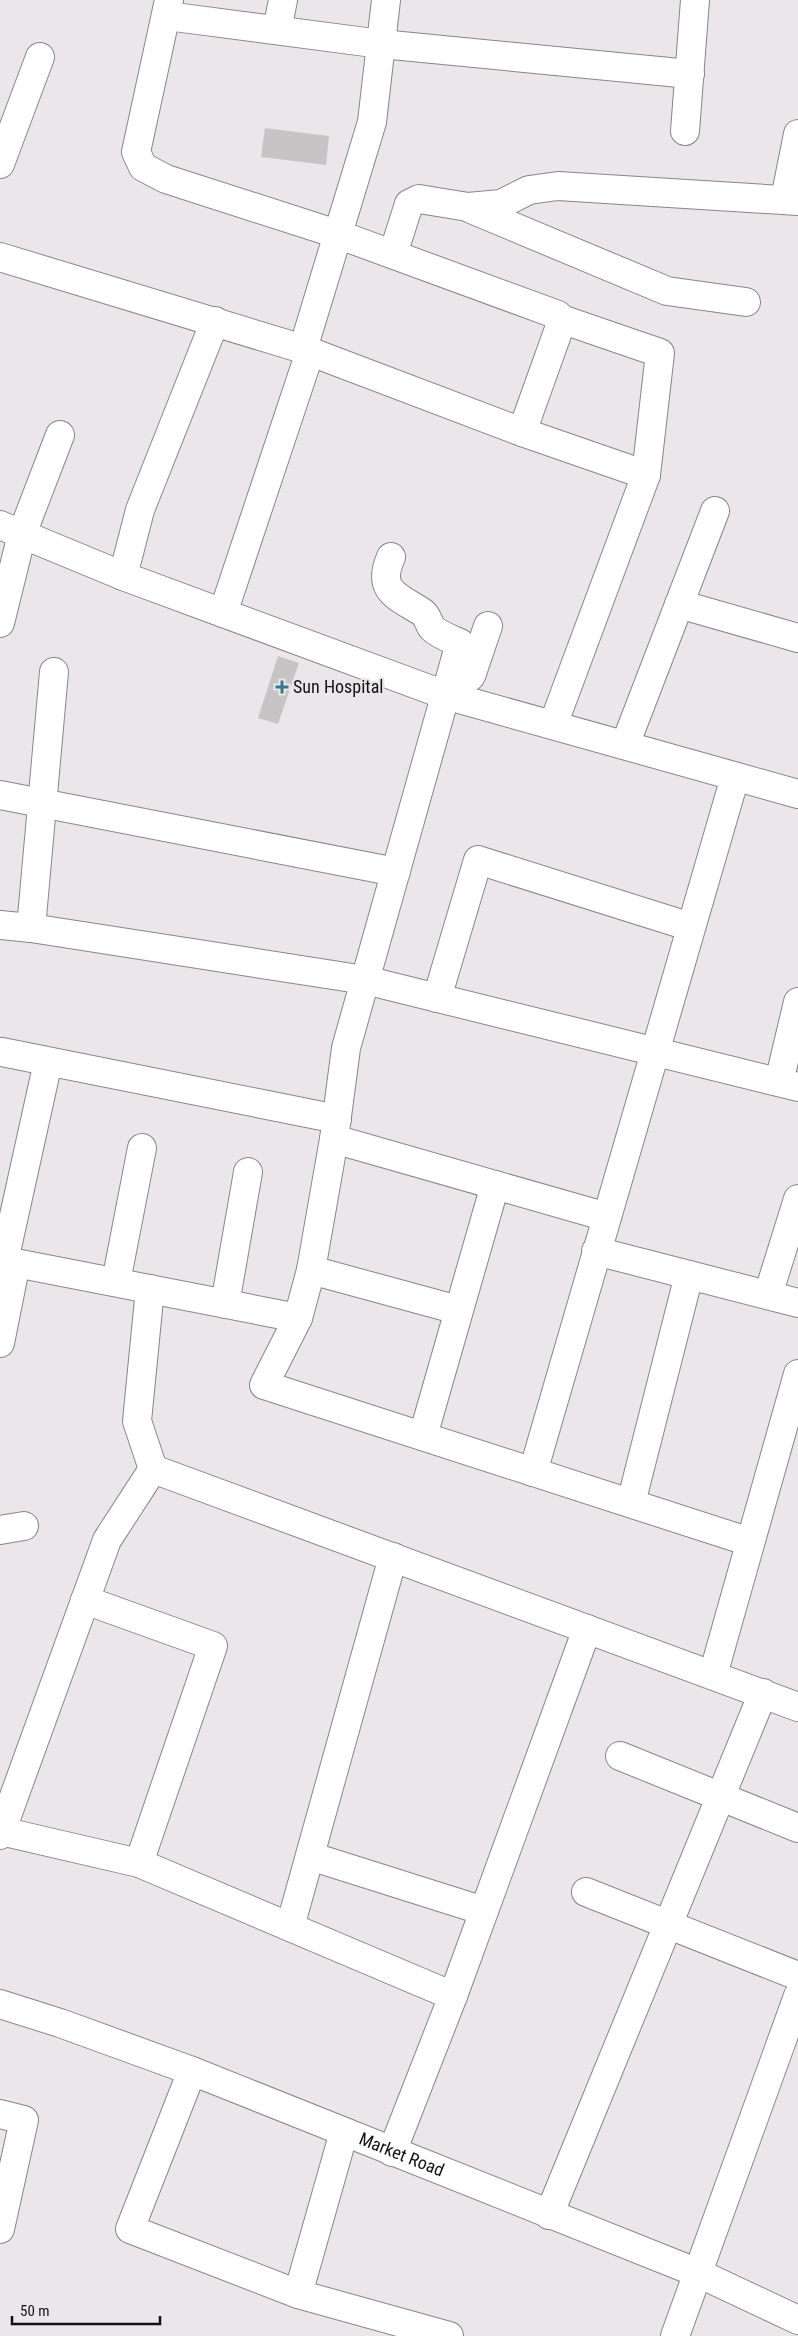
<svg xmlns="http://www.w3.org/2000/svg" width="798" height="2336" viewBox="0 0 798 2336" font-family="'Roboto Condensed',sans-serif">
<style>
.building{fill:#c8c4c6}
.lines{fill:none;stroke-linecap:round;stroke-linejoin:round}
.minor-casing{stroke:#898588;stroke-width:30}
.minor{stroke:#fff;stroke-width:28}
.poi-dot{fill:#357889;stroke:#ebe6e9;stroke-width:2}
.labels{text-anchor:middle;stroke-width:4.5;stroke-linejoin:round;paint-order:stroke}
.poi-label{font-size:18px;fill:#131213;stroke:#ebe6e9;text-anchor:start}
.street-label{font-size:18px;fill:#131213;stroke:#ebe6e9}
</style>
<rect width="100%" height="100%" fill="#ebe6e9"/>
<g class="building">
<polygon points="265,128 329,136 326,165 261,157"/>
<polygon points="278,656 299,663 278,724 258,718"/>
</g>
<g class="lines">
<defs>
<g id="minor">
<polyline points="169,0 136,152 143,167 166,179 337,234 558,315 561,319 560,326 522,432"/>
<polyline points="167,16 381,44 690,74"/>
<polyline points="277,30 283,0"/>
<polyline points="685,131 695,0"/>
<polyline points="0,164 40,57"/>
<polyline points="785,199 798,134"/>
<polyline points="471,209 667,291 746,302"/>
<polyline points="393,254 409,204 419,199 468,207 501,204 529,190 558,186 798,201"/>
<polyline points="0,257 303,349 522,432 646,475 553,725"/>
<polyline points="561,319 660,353 646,475"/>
<polyline points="303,349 372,122 386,0"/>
<polyline points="0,525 123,576 445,695 798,794"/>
<path d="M391 557C376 591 397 596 422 612 428 616 428 623 432 628 439 635 451 639 460 643L346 1048 334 1139 311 1270 298 1318 264 1385 750 1542"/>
<polyline points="123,576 140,510 215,321"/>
<polyline points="679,604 798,638"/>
<polyline points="223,613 310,352"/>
<polyline points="0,623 22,534 60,435"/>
<polyline points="449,683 463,682 471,676 488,626"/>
<polyline points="625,745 715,511"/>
<polyline points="0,795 396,872"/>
<polyline points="0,925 31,928 365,980 798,1087"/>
<polyline points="31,928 54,672"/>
<polyline points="437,998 478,860 691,927"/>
<polyline points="2,1052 337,1119"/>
<polyline points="779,1082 798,1002"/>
<polyline points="334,1139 607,1217"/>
<polyline points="596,1251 798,1303"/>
<polyline points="0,1260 298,1318"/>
<polyline points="4,1261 48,1062"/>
<polyline points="311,1270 458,1310"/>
<polyline points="116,1282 142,1148"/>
<polyline points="150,1289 137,1421 153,1469"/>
<polyline points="768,1295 798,1199"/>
<polyline points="225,1304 248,1172"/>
<polyline points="0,1343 16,1263"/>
<polyline points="423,1436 495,1185"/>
<polyline points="153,1469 798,1707"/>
<polyline points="533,1472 735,777"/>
<polyline points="631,1503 689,1275"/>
<polyline points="0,1530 24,1526"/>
<polyline points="85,1600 213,1646 139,1863"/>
<polyline points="713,1675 798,1374"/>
<polyline points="620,1756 798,1828"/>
<polyline points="1,1831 139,1863 453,1996"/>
<polyline points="0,1835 107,1540 153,1469"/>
<polyline points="310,1856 484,1911"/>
<polyline points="586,1892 798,1976"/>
<polyline points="290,1927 393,1557"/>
<path id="s1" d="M0 2004 60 2023 192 2071 698 2273 798 2320"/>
<polyline points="192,2071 130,2229 298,2294 449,2336"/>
<polyline points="0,2114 24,2120 0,2229"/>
<polyline points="392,2152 453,1996 587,1629"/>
<polyline points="549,2215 763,1693"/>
<polyline points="298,2294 344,2132"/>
<polyline points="675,2336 798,1996"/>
</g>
</defs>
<use href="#minor" class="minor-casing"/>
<use href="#minor" class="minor"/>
</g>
<path class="poi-dot" d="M279.5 679.5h5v5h5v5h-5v5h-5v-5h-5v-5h5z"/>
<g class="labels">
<g class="poi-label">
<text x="293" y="693">Sun Hospital</text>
</g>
<g class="street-label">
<text dy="6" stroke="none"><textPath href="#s1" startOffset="429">Market Road</textPath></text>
</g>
</g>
<path d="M12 2316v8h148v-8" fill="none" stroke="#131213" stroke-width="2.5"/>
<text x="20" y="2316" font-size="15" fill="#131213" stroke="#ebe6e9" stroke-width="4" paint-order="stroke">50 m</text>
</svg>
